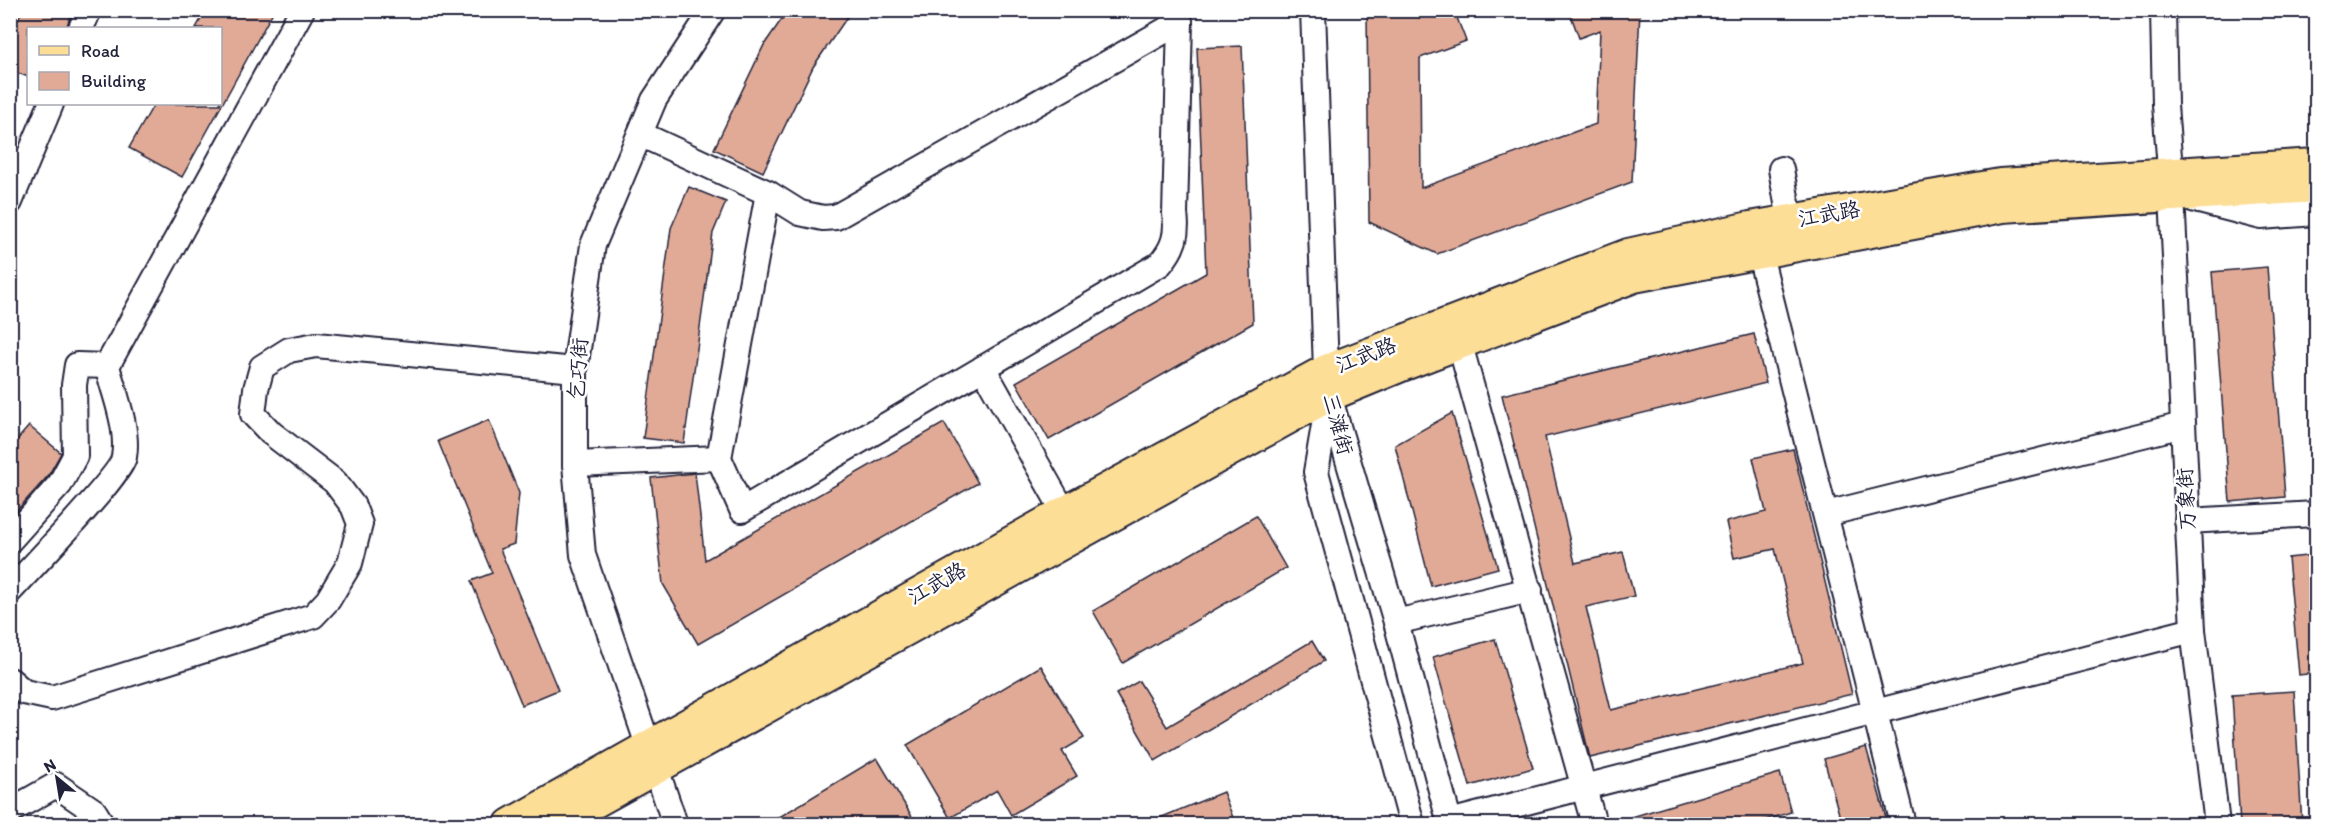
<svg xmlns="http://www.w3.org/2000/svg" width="2327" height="835" viewBox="0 0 2327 835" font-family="Itim,'LXGW WenKai TC',sans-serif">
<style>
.building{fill:#e0aa96;stroke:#22223b;stroke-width:1.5}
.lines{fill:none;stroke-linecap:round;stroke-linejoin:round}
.minor-casing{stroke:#22223b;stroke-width:28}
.major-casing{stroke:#22223b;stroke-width:34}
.minor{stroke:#fff;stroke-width:24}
.major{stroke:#fdde96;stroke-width:30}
.labels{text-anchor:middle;stroke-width:5;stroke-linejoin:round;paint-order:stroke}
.street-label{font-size:21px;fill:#22223b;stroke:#fff}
</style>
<rect width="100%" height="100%" fill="#fff"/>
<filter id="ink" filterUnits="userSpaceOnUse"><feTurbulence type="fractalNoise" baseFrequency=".0167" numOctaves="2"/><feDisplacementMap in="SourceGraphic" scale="12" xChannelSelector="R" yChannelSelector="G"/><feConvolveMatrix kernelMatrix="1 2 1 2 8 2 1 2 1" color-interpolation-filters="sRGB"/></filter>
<g filter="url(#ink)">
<g class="building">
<polygon points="22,10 73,10 66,28 28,28 28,77 10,70 10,39"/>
<polygon points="206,10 274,10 182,177 129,148 154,104 220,104 220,28 196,28"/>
<polygon points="788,10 852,10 813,67 763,172 714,149 764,45"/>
<polygon points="1367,10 1420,10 1420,18 1440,10 1454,10 1466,41 1420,58 1421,188 1596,124 1600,30 1579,38 1569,10 1640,10 1632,182 1437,254 1369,222"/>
<polygon points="1242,46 1253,323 1049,440 1016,382 1206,273 1197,48"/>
<polygon points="689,187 726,202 713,233 684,443 643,438 671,228"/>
<polygon points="2267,267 2285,497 2230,502 2212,272"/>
<polygon points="1754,334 1766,383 1545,437 1575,563 1623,552 1634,596 1586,607 1611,710 1803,663 1775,549 1734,558 1726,522 1766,512 1753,458 1793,449 1852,694 1590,758 1502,395"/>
<polygon points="1452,413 1498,568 1431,586 1395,445"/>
<polygon points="489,420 519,493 514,544 500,549 558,690 522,705 471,581 492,573 438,441"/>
<polygon points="944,423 978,483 698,644 663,584 651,478 695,473 705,560"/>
<polygon points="29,426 61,453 48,476 10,518 10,448"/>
<polygon points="1256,516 1286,568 1123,663 1093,611"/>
<polygon points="2316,555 2316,673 2299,675 2288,558"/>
<polygon points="1495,639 1533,768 1470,786 1433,657"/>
<polygon points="1312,641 1324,661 1155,761 1116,694 1139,681 1167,727"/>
<polygon points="1041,666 1084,738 1062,751 1077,776 1011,815 997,790 950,818 907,745"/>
<polygon points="2294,691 2302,825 2240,825 2232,695"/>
<polygon points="1866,747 1888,825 1842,825 1824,759"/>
<polygon points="877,758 917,825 766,825"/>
<polygon points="1780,773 1791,812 1749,825 1619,825 1618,821"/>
<polygon points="1223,792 1236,825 1145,825 1145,824"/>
</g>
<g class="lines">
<defs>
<g id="minor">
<polyline points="1313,10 1326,370 1329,396 1396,622 1450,824"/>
<polyline points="2163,10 2165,105 2172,195 2193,630 2217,824"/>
<polyline points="81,28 89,10"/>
<polyline points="640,134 768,193 800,213 823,218 836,217 1180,22"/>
<polyline points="1781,169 1790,220"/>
<path d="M768 193 719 458 742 510 1160 264C1174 248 1178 234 1175 214L1180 22"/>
<polyline points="2195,200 2261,217 2316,213"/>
<polyline points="10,202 51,104"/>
<polyline points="1759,251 1903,824"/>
<polyline points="1460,345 1594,824"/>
<polyline points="983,368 1064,512"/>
<polyline points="1328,402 1316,472 1412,824"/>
<polyline points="575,464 719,458"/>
<polyline points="1826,514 2183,425"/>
<polyline points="2187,521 2316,514"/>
<polyline points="10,540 60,484 75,456 74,385 77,365 107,366"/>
<path d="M10 591C28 571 122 474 124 457 129 429 114 392 107 366L302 10"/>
<polyline points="1396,622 1530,590"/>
<polyline points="10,680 24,692 52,698 313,616 328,600 350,563 360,524 353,506 335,482 271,433 253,414 256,389 262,367 289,350 316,345 575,370"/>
<polyline points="10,811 56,785 94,811 102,824"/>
<polyline points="1449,822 2193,630"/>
<polyline points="675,824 583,555 575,464 575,370 593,245 654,100 713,10"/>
</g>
<g id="major">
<polyline points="510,824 1064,512 1326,370 1628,254 1750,227 2000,184 2316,164"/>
<polyline points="556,824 1329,396 1404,365 1634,277 2003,207 2316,187"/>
</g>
</defs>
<use href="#minor" class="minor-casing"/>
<use href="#major" class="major-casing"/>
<use href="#minor" class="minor"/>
<use href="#major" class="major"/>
</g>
</g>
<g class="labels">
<g class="street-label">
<text transform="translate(1829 214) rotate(-10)" y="7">江武路</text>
<text transform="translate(1366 355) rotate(-21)" y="7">江武路</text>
<text transform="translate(578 369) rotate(-86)" y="7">乞巧街</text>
<text transform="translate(1338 424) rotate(75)" y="7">三滩街</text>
<text transform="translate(2186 499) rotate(-93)" y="7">万象街</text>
<text transform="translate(937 583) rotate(-29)" y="7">江武路</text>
</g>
</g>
<rect width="2327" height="835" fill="none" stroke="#fff" stroke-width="36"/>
<rect x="18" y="18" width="2291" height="799" fill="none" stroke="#22223b" stroke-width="2" filter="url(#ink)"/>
<rect x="27" y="27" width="195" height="78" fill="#ffffff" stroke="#a7a7b1" stroke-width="1.5"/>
<rect x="39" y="46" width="30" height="9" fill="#fdde96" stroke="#a7a7b1" stroke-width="1.5"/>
<text x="81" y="57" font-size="18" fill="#22223b">Road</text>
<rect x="39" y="72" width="30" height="18" fill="#e0aa96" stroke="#a7a7b1" stroke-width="1.5"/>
<text x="81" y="87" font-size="18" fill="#22223b">Building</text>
<g transform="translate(57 778) rotate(330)" stroke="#ffffff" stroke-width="4.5" paint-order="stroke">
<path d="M0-4.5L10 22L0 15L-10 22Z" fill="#22223b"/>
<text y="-9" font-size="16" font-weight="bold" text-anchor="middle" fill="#22223b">N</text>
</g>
</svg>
